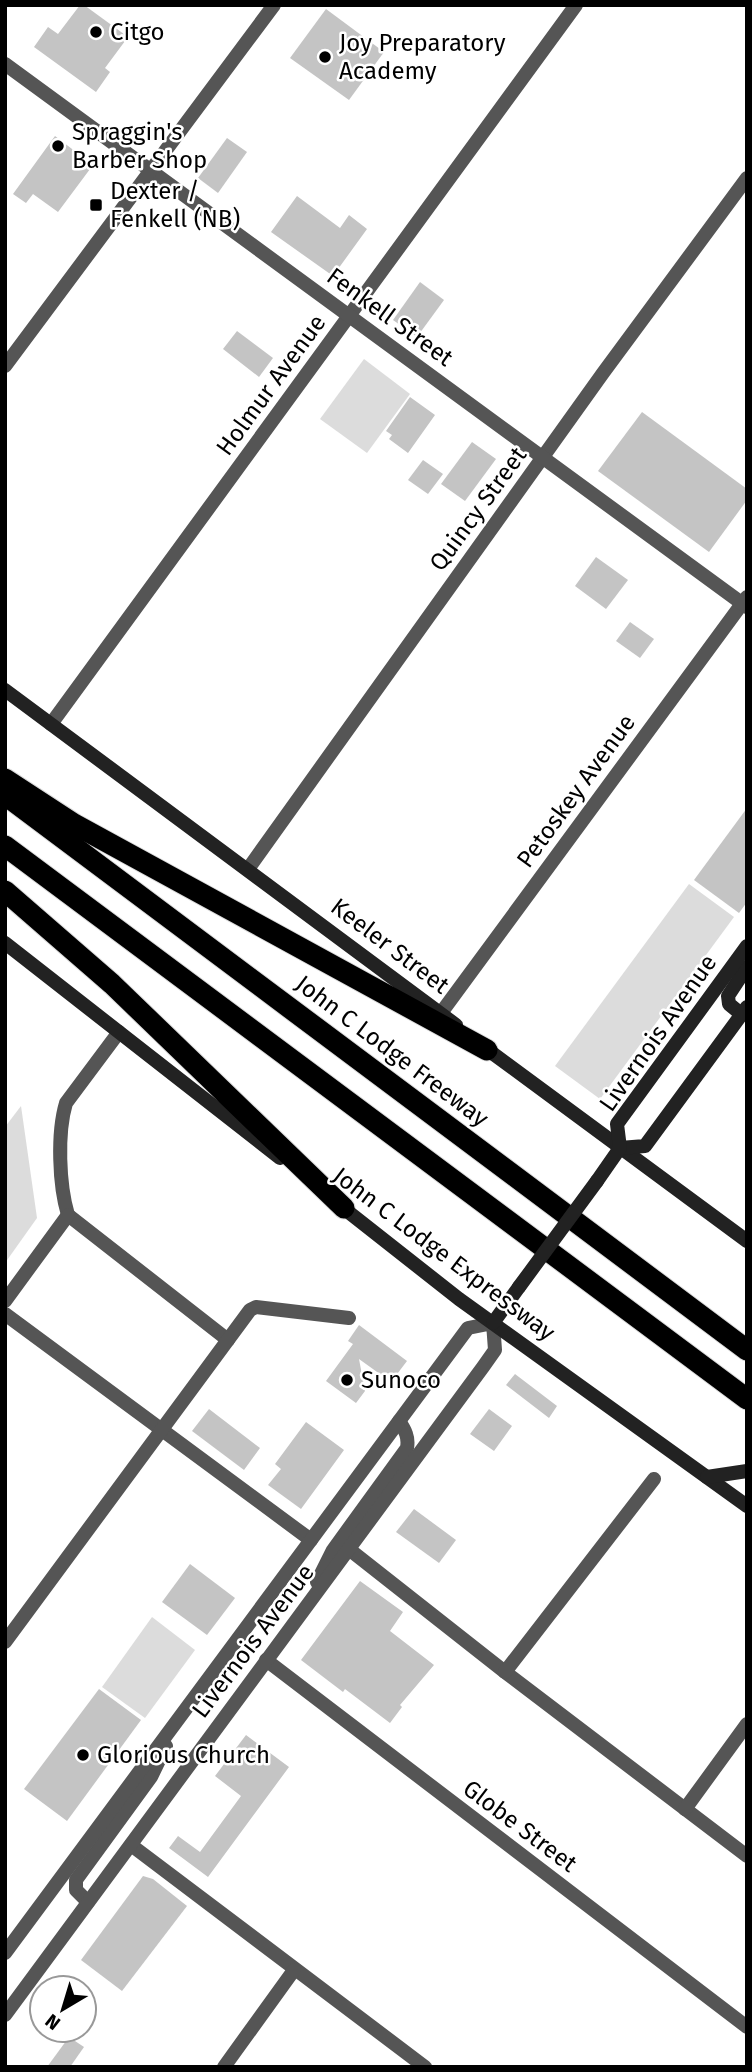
<svg xmlns="http://www.w3.org/2000/svg" width="752" height="2072" viewBox="0 0 752 2072" font-family="'Fira Sans',sans-serif">
<style>
.green{fill:#dcdcdc}
.building{fill:#c4c4c4}
.lines{fill:none;stroke-linecap:round;stroke-linejoin:round}
.motorway-casing{stroke:#dbdbdb;stroke-width:23}
.minor{stroke:#555;stroke-width:14}
.tertiary{stroke:#555;stroke-width:14}
.secondary{stroke:#222;stroke-width:14}
.motorway{stroke:#000;stroke-width:21}
.secondary-bridge{stroke:#222;stroke-width:14}
.poi-dot{fill:#000;stroke:#fff;stroke-width:2.5}
.labels{text-anchor:middle;stroke-width:5;stroke-linejoin:round;paint-order:stroke}
.poi-label{font-size:24px;fill:#000;stroke:#fff;text-anchor:start}
.street-label{font-size:24px;fill:#000;stroke:#fff}
</style>
<rect width="100%" height="100%" fill="#fff"/>
<g class="green">
<polygon points="364,359 410,394 367,453 320,419"/>
<polygon points="689,884 734,917 600,1099 555,1066"/>
<polygon points="21,1106 37,1218 5,1263 5,1127"/>
<polygon points="152,1617 195,1650 145,1718 102,1687"/>
</g>
<g class="building">
<polygon points="80,5 84,5 128,37 105,68 110,72 96,92 34,47 48,27 58,34"/>
<polygon points="326,9 384,52 349,100 290,58"/>
<polygon points="55,136 93,165 58,212 33,194 26,203 13,194"/>
<polygon points="227,138 247,152 218,193 198,178"/>
<polygon points="297,196 340,228 349,215 367,229 333,276 271,232"/>
<polygon points="420,282 444,300 417,337 393,320"/>
<polygon points="237,331 273,358 259,377 223,349"/>
<polygon points="410,397 435,415 408,453 389,439 392,435 386,431"/>
<polygon points="642,412 747,489 747,500 709,552 598,471"/>
<polygon points="472,442 496,459 465,501 441,484"/>
<polygon points="423,460 443,474 428,494 408,480"/>
<polygon points="596,557 628,580 606,609 575,586"/>
<polygon points="630,622 654,639 640,658 616,641"/>
<polygon points="747,808 747,902 739,913 694,880"/>
<polygon points="359,1325 407,1361 391,1382 359,1359 365,1391 356,1403 326,1381 353,1344 348,1341"/>
<polygon points="515,1374 557,1406 549,1418 506,1385"/>
<polygon points="209,1409 260,1448 244,1470 192,1431"/>
<polygon points="489,1409 512,1426 494,1451 470,1434"/>
<polygon points="306,1422 344,1450 301,1509 268,1485 281,1469 275,1464"/>
<polygon points="414,1509 456,1540 439,1563 396,1532"/>
<polygon points="190,1564 235,1598 207,1635 162,1602"/>
<polygon points="360,1581 403,1612 390,1631 434,1665 400,1705 402,1707 390,1723 345,1689 343,1692 301,1660"/>
<polygon points="99,1689 141,1720 67,1821 24,1789"/>
<polygon points="246,1735 289,1767 208,1877 169,1848 178,1836 200,1852 241,1796 215,1776"/>
<polygon points="143,1876 153,1879 187,1906 122,1991 81,1960"/>
<polygon points="69,2037 84,2047 70,2067 47,2067"/>
</g>
<g class="lines">
<defs>
<g id="motorway">
<polyline points="5,779 74,824 487,1050"/>
<polyline points="5,795 747,1350"/>
<polyline points="5,846 747,1399"/>
<polyline points="5,891 112,984 344,1208"/>
</g>
</defs>
<use href="#motorway" class="motorway-casing"/>
<g class="minor">
<polyline points="51,724 576,5"/>
<polyline points="248,869 603,373 747,178"/>
<polyline points="441,1013 747,597"/>
<polyline points="68,1215 228,1340"/>
<path d="M68 1215C59 1185 57 1133 66 1103L119 1032"/>
<polyline points="5,1301 68,1215"/>
<polyline points="5,1314 311,1540"/>
<polyline points="350,1550 505,1672 747,1856"/>
<polyline points="5,1642 250,1310 256,1307 349,1318"/>
<polyline points="266,1660 747,2027"/>
<polyline points="505,1672 654,1479"/>
<polyline points="685,1809 747,1724"/>
<polyline points="131,1845 425,2067"/>
<polyline points="224,2067 294,1970"/>
</g>
<g class="tertiary">
<polyline points="5,64 747,607"/>
<polyline points="5,366 274,5"/>
<path d="M317 1582 333 1550 407 1448C409 1437 405 1430 399 1421"/>
<polyline points="88,1902 76,1890 76,1880 151,1777 166,1746"/>
<polyline points="5,1953 468,1328 493,1323 495,1350 483,1367 5,2015"/>
</g>
<g class="secondary">
<polyline points="5,690 456,1025"/>
<polyline points="5,943 280,1158"/>
<polyline points="741,1014 729,1004 728,996 747,967"/>
<polyline points="480,1044 747,1241"/>
<polyline points="620,1148 645,1146 747,1007"/>
<polyline points="597,1181 620,1148 617,1124 747,946"/>
<polyline points="337,1203 459,1299 747,1506"/>
<polyline points="493,1323 519,1287"/>
<polyline points="707,1477 747,1471"/>
</g>
<use href="#motorway" class="motorway"/>
<polyline class="secondary-bridge" points="519,1287 597,1181"/>
</g>
<g class="poi-dot">
<circle cx="96" cy="32" r="7"/>
<circle cx="325" cy="57" r="7"/>
<circle cx="58" cy="146" r="7"/>
<rect x="89" y="198" width="14" height="14" rx="3.5"/>
<circle cx="347" cy="1380" r="7"/>
<circle cx="83" cy="1755" r="7"/>
</g>
<g class="labels">
<g class="poi-label">
<text x="110" y="40">Citgo</text>
<text x="339" y="51">Joy Preparatory<tspan x="339" dy="28">Academy</tspan></text>
<text x="72" y="140">Spraggin's<tspan x="72" dy="28">Barber Shop</tspan></text>
<text x="110" y="199">Dexter /<tspan x="110" dy="28">Fenkell (NB)</tspan></text>
<text x="361" y="1388">Sunoco</text>
<text x="97" y="1763">Glorious Church</text>
</g>
<g class="street-label">
<text transform="translate(390 317) rotate(36)" y="8">Fenkell Street</text>
<text transform="translate(271 385) rotate(-54)" y="8">Holmur Avenue</text>
<text transform="translate(478 509) rotate(-54)" y="8">Quincy Street</text>
<text transform="translate(576 791) rotate(-54)" y="8">Petoskey Avenue</text>
<text transform="translate(390 946) rotate(37)" y="8">Keeler Street</text>
<text transform="translate(658 1033) rotate(-55)" y="8">Livernois Avenue</text>
<text transform="translate(392 1051) rotate(37)" y="8">John C Lodge Freeway</text>
<text transform="translate(444 1254) rotate(37)" y="8">John C Lodge Expressway</text>
<text transform="translate(253 1641) rotate(-53)" y="8">Livernois Avenue</text>
<text transform="translate(520 1826) rotate(37)" y="8">Globe Street</text>
</g>
</g>
<rect width="752" height="2072" fill="none" stroke="#000000" stroke-width="14"/>
<g transform="translate(63 2009) rotate(218)"><circle r="33" fill="#ffffff" stroke="#999999" stroke-width="2"/>
<path d="M0-5L12 26L0 18L-12 26Z" fill="#000000"/>
<text y="-10" font-size="19" font-weight="bold" text-anchor="middle" fill="#000000">N</text>
</g>
</svg>
